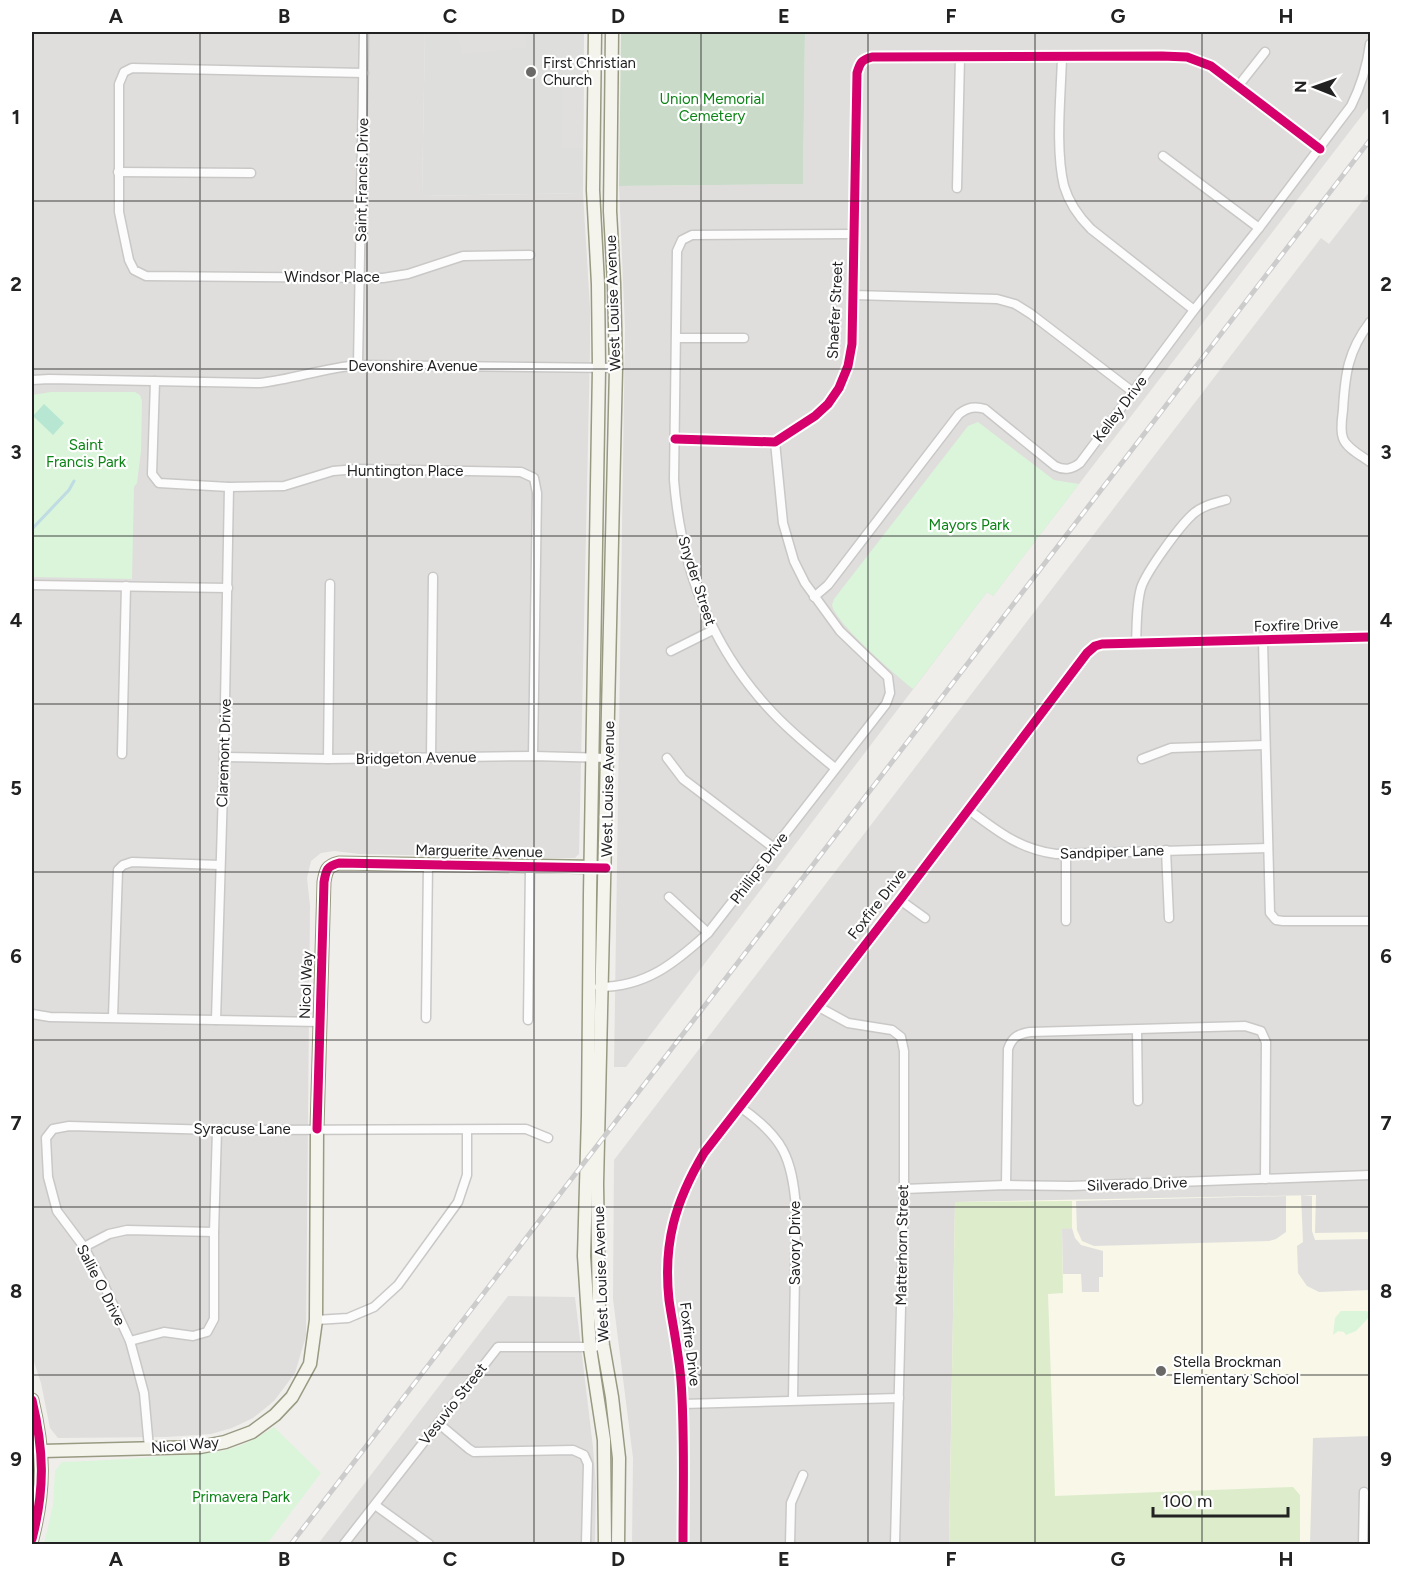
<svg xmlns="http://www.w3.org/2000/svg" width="1402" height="1576" viewBox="0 0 1402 1576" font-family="Figtree,sans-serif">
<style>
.residential{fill:#dfdedc}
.education{fill:#f8f7e8}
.religious{fill:#dededc}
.grass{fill:#ddeccb}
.cemetery{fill:#cadbca}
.park{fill:#daf5da}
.pitch{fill:#b7e6d2}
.parking{fill:#e0dfde}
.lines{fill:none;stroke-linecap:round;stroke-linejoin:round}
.stream{stroke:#bfdbe3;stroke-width:3}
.street-casing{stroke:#c9c8c7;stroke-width:11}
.secondary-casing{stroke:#999a82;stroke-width:15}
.street{stroke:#fdfcfc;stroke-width:8}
.secondary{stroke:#f4f4ed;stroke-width:12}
.rail-casing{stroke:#ccc;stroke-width:5}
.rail{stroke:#fff;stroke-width:3;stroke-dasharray:9;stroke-linecap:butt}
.cycleway-casing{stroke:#fff;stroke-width:13}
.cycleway{stroke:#d6006c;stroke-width:9}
.grid{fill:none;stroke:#222;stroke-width:1.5;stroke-opacity:0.55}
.poi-dot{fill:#6a6968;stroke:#fff;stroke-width:2}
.labels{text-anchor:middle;stroke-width:4.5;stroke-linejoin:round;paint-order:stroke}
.poi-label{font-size:15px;fill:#222;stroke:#fff;text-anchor:start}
.park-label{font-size:15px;fill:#0c8416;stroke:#fff}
.street-label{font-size:15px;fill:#222;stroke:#fff}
.neatline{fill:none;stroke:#222;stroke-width:2}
.grid-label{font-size:20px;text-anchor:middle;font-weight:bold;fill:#222}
</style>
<rect width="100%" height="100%" fill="#f0eeeb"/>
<g class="residential">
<polygon points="32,32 425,32 422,196 583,193 590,308 590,351 579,854 575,858 539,858 360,854 334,851 321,853 311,861 307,878 310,906 306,1336 295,1373 274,1401 253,1418 232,1428 211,1434 167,1437 58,1438 50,1428 41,1383 32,1356"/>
<polygon points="805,32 1370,32 1370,105 993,596 987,592 626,1067 614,1067 625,328 619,186 803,184"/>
<polygon points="1370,191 1370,1544 632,1544 633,1458 613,1299 614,1160 1321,238 1329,244"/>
<polygon points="508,1296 575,1297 593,1447 596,1486 595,1544 318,1544"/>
</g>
<polygon class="education" points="1316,1195 1315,1233 1370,1232 1370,1436 1313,1438 1310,1544 949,1544 955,1202"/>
<polygon class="religious" points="425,32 584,32 583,193 422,196"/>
<polygon class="grass" points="1072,1201 1072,1228 1062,1230 1063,1293 1048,1294 1055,1496 1293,1487 1300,1495 1300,1544 949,1544 955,1202"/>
<polygon class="cemetery" points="621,32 805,32 803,184 619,186"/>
<g class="park">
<polygon points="51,392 135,392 140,395 142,401 141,451 137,483 134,487 132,579 32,577 32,395"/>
<path d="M978 422 1054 480 1079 484 993 596 987 592 913 689C896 675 836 624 832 605L834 599 968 426Z"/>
<polygon points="1341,1311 1367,1311 1370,1316 1356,1331 1346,1335 1344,1332 1338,1331 1333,1335 1335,1318"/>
<path d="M274 1427 321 1473 267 1544H44L53 1505 55 1471 62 1462C96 1461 130 1459 164 1456 211 1453 234 1455 274 1427Z"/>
</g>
<polygon class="pitch" points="44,404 64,423 53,435 33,416"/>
<g class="parking">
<polygon points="458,32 525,32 526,48 461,54"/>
<polygon points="584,73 583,148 561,148 563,101 561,76"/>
<polygon points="1301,1195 1312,1196 1312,1231 1315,1240 1370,1239 1370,1290 1319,1292 1307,1286 1298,1273 1297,1246 1303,1242"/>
<polygon points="1286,1196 1286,1232 1276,1239 1269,1241 1094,1246 1082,1241 1077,1230 1076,1201"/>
<polygon points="1072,1228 1075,1238 1081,1245 1103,1251 1103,1277 1099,1277 1099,1292 1082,1292 1081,1274 1063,1274 1062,1229"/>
</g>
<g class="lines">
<polyline class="stream" points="32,529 69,490 74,481"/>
<defs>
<g id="street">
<path d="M1062 57C1061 95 1055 149 1064 186 1069 203 1079 217 1091 229L1194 310"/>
<polyline points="364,73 132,68 124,72 119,84 119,212 129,260 134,270 146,276 383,278 408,274 463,256 530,255"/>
<polyline points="1239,85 1265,52"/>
<polyline points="1163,156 1259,228"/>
<polyline points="118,172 251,173"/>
<polyline points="957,188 960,57"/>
<polyline points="853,295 997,299 1015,304 1031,314 1133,392"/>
<path d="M1370 322C1348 351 1345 374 1343 410 1342 418 1340 430 1343 438 1346 448 1362 456 1370 462"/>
<polyline points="677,338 744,338"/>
<polyline points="358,365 364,32"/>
<path d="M32 380 49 379 260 383C293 379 325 368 358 365L616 368"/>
<polyline points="155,381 152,474 159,483 229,487 284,486 333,471 357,469 521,472 534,478 537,493 533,756"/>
<path d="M675 439 775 442 815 416 828 404 839 388 848 366 852 344 857 73C860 63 861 60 872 57L1162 56 1187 57 1211 66 1320 149"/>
<polyline points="32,585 228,588"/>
<path d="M814 597 828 585 959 414C968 407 975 406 985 409L1055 466C1065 471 1072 469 1080 463L1194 310 1259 228 1351 106C1361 86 1367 67 1370 44"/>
<polyline points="1263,641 1270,913 1276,920 1283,921 1370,921"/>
<path d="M1136 644C1137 625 1136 606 1141 588 1146 572 1179 527 1192 515 1201 506 1215 503 1226 500"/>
<polyline points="671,651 713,630"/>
<polyline points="122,754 126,586"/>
<polyline points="224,757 328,759 533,756 608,758"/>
<polyline points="431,758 433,577"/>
<polyline points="667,758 683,779 774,848"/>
<polyline points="328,759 330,584"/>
<polyline points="1142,759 1171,748 1265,745"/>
<path d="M835 768C814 751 792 733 773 713 712 649 681 568 674 480L677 251 682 240 692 235 853 234"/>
<path d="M969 810C997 831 1019 849 1056 854L1268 848"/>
<polyline points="1166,850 1169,918"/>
<polyline points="1066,854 1066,921"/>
<polyline points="669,897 708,933"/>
<polyline points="900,900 925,918"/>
<path d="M599 987C646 987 675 963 708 933L886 704 890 693 888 677 840 631 805 583 794 561 783 523 775 442"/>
<polyline points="817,1006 848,1023 892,1030 901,1037 904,1051 904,1189 895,1544"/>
<polyline points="32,1014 50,1017 320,1022"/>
<polyline points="113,1017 118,870 123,865 132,862 220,865"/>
<polyline points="426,1018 428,865"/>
<polyline points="216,1020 224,757 229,487"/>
<polyline points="528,1020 530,867"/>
<polyline points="1137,1030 1138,1101"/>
<path d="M740 1107C783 1137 792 1157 796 1208L793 1400"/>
<path d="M1006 1185 1008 1049C1012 1037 1018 1034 1030 1032L1245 1026 1261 1031 1266 1042 1265 1179"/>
<polyline points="904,1189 1006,1185 1071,1186 1370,1175"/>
<polyline points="84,1247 109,1234 127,1230 214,1232"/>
<polyline points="316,1320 348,1318 374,1307 398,1285 458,1202 467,1175 467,1130"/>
<polyline points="130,1341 164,1332 193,1336 207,1332 214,1319 214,1232 217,1130"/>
<polyline points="683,1404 899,1398"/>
<polyline points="438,1423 469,1449 474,1452 573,1450 584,1455 588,1464 586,1544"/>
<polyline points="149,1448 144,1393 130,1341 104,1285 84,1247 57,1211 48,1177 46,1138 53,1129 69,1126 217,1130 526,1129 548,1138"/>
<polyline points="375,1505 429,1544"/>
<polyline points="344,1544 498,1347 595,1347"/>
<path d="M683 1544C683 1490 685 1435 681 1381 679 1354 673 1327 669 1300 663 1243 675 1202 704 1153L900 900 1087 653 1095 646 1102 644 1370 637"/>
<polyline points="790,1544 791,1503 803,1475"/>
<polyline points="1363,1544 1364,1492"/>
</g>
<g id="secondary">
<polyline points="595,32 593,190 598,284 599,368 590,895 588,1115 584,1256 590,1348 604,1440 605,1544"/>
<polyline points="612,32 610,211 614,283 616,368 597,1184 599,1309 603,1345 612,1397 619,1458 618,1544"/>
<path d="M32 1400C44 1450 45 1489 32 1539"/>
<path d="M42 1451 200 1447 225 1442 252 1432 275 1415 292 1397 310 1364 316 1320 317 1129 324 882C326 870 327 866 339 863L598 867"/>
</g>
</defs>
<use href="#street" class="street-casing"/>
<use href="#secondary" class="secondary-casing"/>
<use href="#street" class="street"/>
<use href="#secondary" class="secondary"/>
<defs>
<polyline id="rail" points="291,1544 1370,140"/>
</defs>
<use href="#rail" class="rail-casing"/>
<use href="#rail" class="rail"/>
<defs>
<g id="cycleway">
<path d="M675 439 775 442 815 416 828 404 839 388 848 366 852 344 857 73C860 63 861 60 872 57L1162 56 1187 57 1211 66 1320 149"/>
<path d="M317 1129 324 882C326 870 327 866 339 863L606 868"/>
<path d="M32 1400C44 1450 45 1489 32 1539"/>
<path d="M683 1544C683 1490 685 1435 681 1381 679 1354 673 1327 669 1300 663 1243 675 1202 704 1153L900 900 1087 653 1095 646 1102 644 1370 637"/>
</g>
</defs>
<use href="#cycleway" class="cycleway-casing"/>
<use href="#cycleway" class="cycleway"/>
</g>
<path class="grid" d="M200 32V1544M367 32V1544M534 32V1544M701 32V1544M868 32V1544M1035 32V1544M1202 32V1544M32 201H1370M32 369H1370M32 536H1370M32 704H1370M32 872H1370M32 1040H1370M32 1207H1370M32 1375H1370"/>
<g class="poi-dot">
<circle cx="531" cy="72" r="6"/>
<circle cx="1161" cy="1371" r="6"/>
</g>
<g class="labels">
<g class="poi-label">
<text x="543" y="68">First Christian<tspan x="543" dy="17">Church</tspan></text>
<text x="1173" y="1367">Stella Brockman<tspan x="1173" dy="17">Elementary School</tspan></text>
</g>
<g class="park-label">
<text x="712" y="104">Union Memorial<tspan x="712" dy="17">Cemetery</tspan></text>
<text x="86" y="450">Saint<tspan x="86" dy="17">Francis Park</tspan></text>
<text x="969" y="530">Mayors Park</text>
<text x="241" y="1502">Primavera Park</text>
</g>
<g class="street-label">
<text transform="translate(362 180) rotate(-89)" y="5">Saint Francis Drive</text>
<text x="332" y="282">Windsor Place</text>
<text transform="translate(613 303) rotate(-92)" y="5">West Louise Avenue</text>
<text transform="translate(835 310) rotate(-87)" y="5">Shaefer Street</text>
<text x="413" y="371">Devonshire Avenue</text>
<text transform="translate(1120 409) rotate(-53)" y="5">Kelley Drive</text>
<text x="405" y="476">Huntington Place</text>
<text transform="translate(697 581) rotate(72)" y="5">Snyder Street</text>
<text transform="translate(1296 625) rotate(-2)" y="5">Foxfire Drive</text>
<text transform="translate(224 753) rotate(-88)" y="5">Claremont Drive</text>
<text transform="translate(416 758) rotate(-1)" y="5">Bridgeton Avenue</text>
<text transform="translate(608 789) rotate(-89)" y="5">West Louise Avenue</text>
<text transform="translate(479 851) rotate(1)" y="5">Marguerite Avenue</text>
<text transform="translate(1112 852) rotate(-2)" y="5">Sandpiper Lane</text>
<text transform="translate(759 868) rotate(-53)" y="5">Phillips Drive</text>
<text transform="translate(877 904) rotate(-52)" y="5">Foxfire Drive</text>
<text transform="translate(306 985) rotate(-88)" y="5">Nicol Way</text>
<text x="242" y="1134">Syracuse Lane</text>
<text transform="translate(1137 1184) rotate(-2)" y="5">Silverado Drive</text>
<text transform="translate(795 1243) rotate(-90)" y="5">Savory Drive</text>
<text transform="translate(902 1245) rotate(-89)" y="5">Matterhorn Street</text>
<text transform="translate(601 1274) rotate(-92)" y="5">West Louise Avenue</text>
<text transform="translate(101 1285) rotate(63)" y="5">Sallie O Drive</text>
<text transform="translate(690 1344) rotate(83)" y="5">Foxfire Drive</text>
<text transform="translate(453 1404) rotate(-52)" y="5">Vesuvio Street</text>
<text transform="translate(185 1445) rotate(-5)" y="5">Nicol Way</text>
</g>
</g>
<rect width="1402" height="1576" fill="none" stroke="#ffffff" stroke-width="66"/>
<g transform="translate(1315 87) rotate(271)" stroke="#ffffff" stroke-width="4.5" paint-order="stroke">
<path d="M0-4.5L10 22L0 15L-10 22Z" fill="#222222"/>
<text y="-9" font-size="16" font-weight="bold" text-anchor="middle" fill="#222222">N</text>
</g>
<path d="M1153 1507v9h135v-9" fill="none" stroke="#222222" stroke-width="3"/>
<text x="1162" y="1507" font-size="18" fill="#222222" stroke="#ffffff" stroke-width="4.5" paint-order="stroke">100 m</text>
<rect x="33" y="33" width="1336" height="1510" class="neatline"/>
<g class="grid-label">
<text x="116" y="23">A</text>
<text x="284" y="23">B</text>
<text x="450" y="23">C</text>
<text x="618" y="23">D</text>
<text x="784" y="23">E</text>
<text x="951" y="23">F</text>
<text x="1118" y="23">G</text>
<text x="1286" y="23">H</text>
<text x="16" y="124">1</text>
<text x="1386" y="124">1</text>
<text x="16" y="291">2</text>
<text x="1386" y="291">2</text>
<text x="16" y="459">3</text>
<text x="1386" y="459">3</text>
<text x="16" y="627">4</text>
<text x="1386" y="627">4</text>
<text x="16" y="795">5</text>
<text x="1386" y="795">5</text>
<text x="16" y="963">6</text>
<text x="1386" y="963">6</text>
<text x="16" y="1130">7</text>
<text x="1386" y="1130">7</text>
<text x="16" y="1298">8</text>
<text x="1386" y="1298">8</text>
<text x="16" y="1466">9</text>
<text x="1386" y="1466">9</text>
<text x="116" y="1566">A</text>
<text x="284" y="1566">B</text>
<text x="450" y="1566">C</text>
<text x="618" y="1566">D</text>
<text x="784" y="1566">E</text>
<text x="951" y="1566">F</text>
<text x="1118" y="1566">G</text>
<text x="1286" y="1566">H</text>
</g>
</svg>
